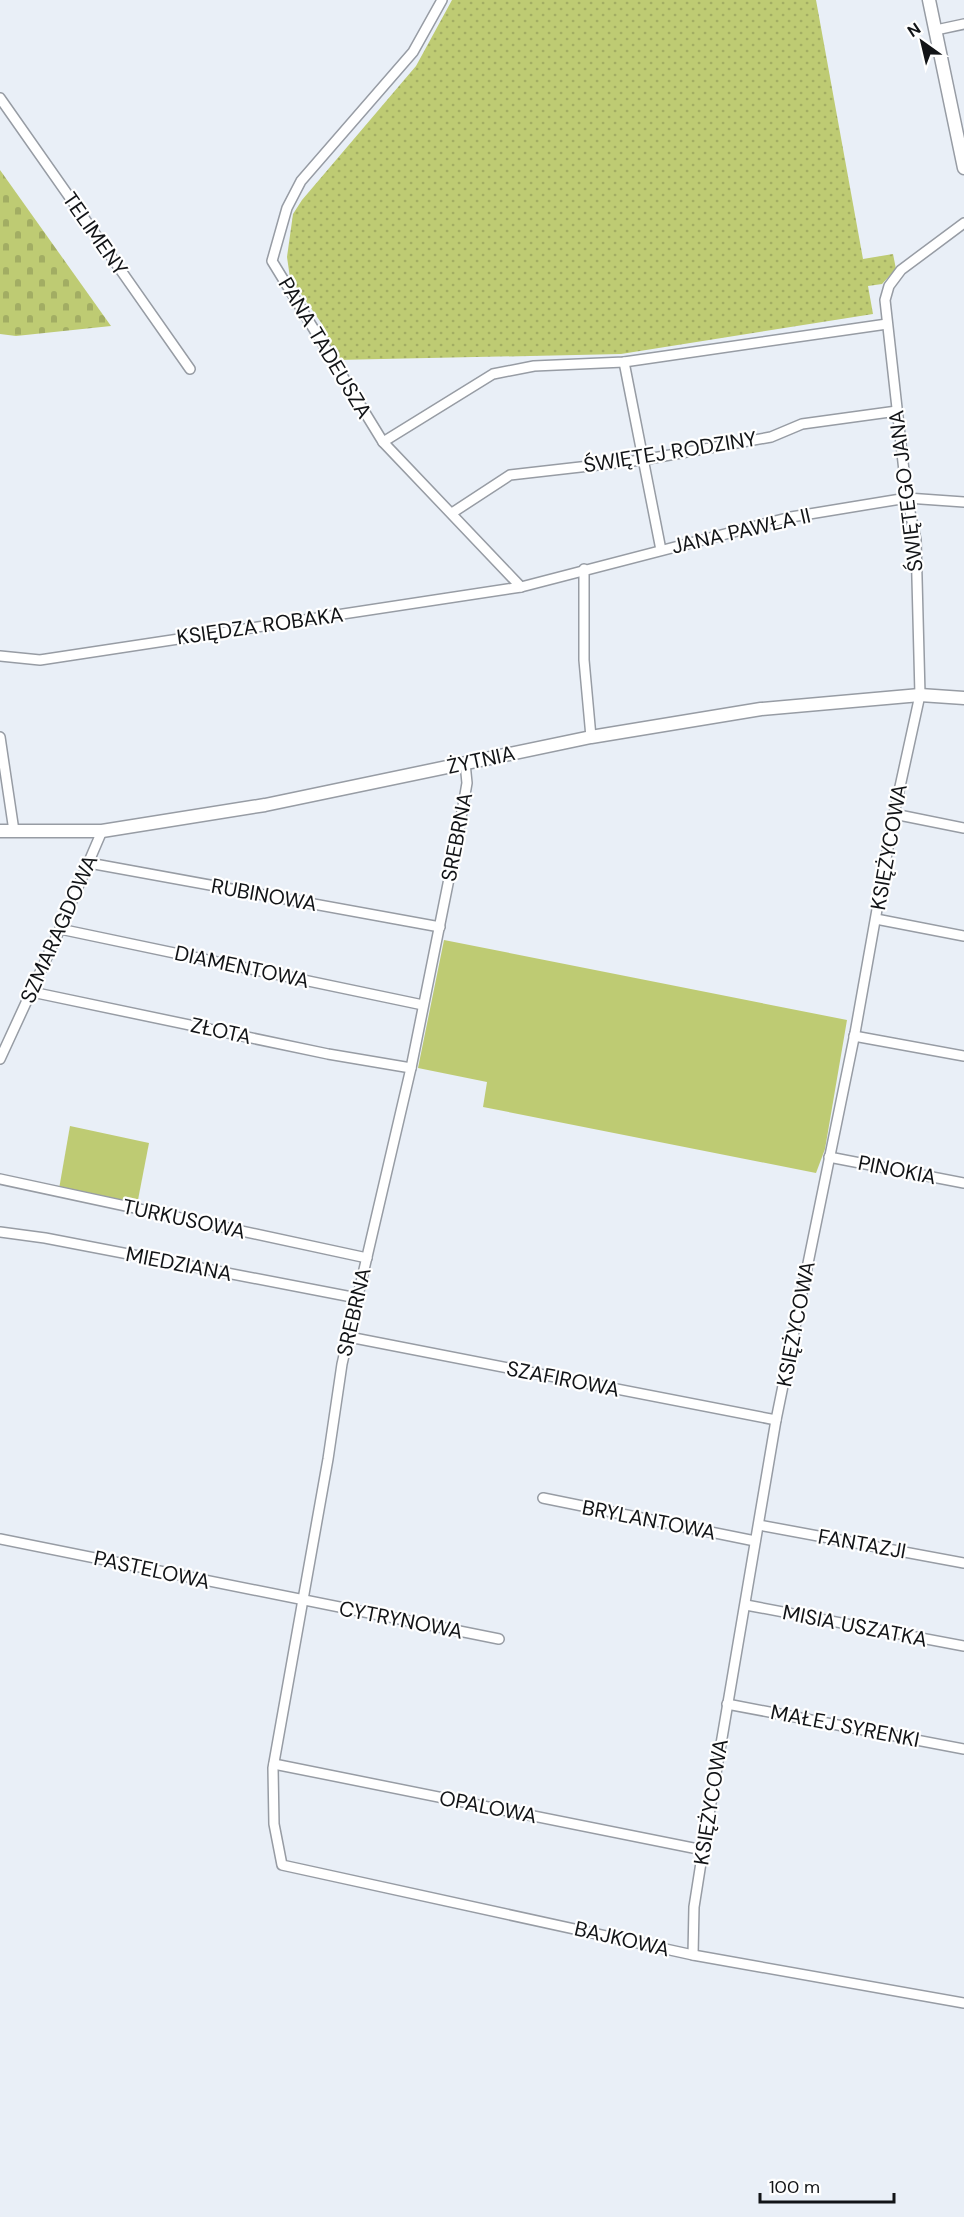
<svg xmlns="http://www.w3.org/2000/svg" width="964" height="2217" viewBox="0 0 964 2217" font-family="'DM Sans',sans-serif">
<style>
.grass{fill:#becb73}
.cemetery{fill:url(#cemetery-stones)}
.garden{fill:url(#garden-dots)}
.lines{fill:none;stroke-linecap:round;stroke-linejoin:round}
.minor-casing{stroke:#979ca4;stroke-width:12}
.tertiary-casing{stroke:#979ca4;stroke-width:15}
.minor{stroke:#fff;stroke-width:9}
.tertiary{stroke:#fff;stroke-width:12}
.labels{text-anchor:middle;stroke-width:4.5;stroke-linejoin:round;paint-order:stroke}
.street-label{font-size:21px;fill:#121417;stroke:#fff}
</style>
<defs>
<pattern id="cemetery-stones" width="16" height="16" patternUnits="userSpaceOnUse" patternTransform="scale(1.5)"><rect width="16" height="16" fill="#becb73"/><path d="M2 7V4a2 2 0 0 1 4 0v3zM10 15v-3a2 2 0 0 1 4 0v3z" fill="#a2ad63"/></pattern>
<pattern id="garden-dots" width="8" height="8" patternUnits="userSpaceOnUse" patternTransform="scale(1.5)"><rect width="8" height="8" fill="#becb73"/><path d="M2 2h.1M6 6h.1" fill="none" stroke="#a2ad63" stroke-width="1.8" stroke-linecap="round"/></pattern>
</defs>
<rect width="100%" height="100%" fill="#e9eff7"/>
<g class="grass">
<polygon points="444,940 847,1020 825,1149 816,1173 483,1107 487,1082 418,1068"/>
<polygon points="70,1126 149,1143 137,1205 59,1189"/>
</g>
<polygon class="cemetery" points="0,170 111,326 16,336 0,334"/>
<polygon class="garden" points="452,0 816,0 863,259 893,254 896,269 882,284 868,286 873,314 621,354 336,360 322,324 290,278 287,257 293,214 302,200 416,66"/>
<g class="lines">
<defs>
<g id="minor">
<polyline points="442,0 413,52 301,181 287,208 272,261 383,442 521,587"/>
<polyline points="936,30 964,24"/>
<polyline points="0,98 190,369"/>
<polyline points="624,362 661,550"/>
<polyline points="383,442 493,374 534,366 624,362 887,324"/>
<polyline points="452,513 510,475 642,460 771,437 802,424 897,411"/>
<polyline points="584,569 584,660 591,737"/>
<polyline points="0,656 40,660 521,587 791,517 907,498 964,502"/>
<polyline points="0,737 14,831"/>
<polyline points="465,763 467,783 459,829 411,1068 342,1364 328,1459 273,1768 274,1824 282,1865 693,1955 964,2003"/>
<polyline points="894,814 964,828"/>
<polyline points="89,863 440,927"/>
<polyline points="876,919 964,936"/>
<polyline points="60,929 423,1005"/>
<polyline points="32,992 328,1054 411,1068"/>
<polyline points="854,1036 964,1056"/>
<polyline points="0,1059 60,929 102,831"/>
<polyline points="829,1157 964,1183"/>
<polyline points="0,1179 367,1258"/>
<polyline points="0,1232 45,1238 357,1298"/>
<polyline points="349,1337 776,1420"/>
<polyline points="543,1498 755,1541"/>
<polyline points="759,1525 964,1563"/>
<polyline points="0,1539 499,1639"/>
<polyline points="746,1605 964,1646"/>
<polyline points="727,1704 964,1749"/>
<polyline points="274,1764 703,1850"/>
<polyline points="693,1955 694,1907 703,1850 776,1420 855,1033 894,814 920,695 916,540 907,498 885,300 889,286 901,270 964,223"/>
</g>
<g id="tertiary">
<polyline points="929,0 964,168"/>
<polyline points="0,831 102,831 265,805 591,737 761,709 920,695 964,698"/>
</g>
</defs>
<use href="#minor" class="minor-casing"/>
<use href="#tertiary" class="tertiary-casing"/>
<use href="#minor" class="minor"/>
<use href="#tertiary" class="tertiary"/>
</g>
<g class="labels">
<g class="street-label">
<text transform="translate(95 234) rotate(55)" y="7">TELIMENY</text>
<text transform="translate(325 348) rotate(59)" y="7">PANA TADEUSZA</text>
<text transform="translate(670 452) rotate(-9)" y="7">ŚWIĘTEJ RODZINY</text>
<text transform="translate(906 491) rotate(-97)" y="7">ŚWIĘTEGO JANA</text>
<text transform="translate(741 531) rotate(-13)" y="7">JANA PAWŁA II</text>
<text transform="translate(260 626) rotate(-8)" y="7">KSIĘDZA ROBAKA</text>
<text transform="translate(481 760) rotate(-12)" y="7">ŻYTNIA</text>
<text transform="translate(457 837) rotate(-79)" y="7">SREBRNA</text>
<text transform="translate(889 847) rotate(-80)" y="7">KSIĘŻYCOWA</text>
<text transform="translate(264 895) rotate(10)" y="7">RUBINOWA</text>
<text transform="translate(59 929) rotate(-66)" y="7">SZMARAGDOWA</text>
<text transform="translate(242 967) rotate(12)" y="7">DIAMENTOWA</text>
<text transform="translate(221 1031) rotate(12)" y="7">ZŁOTA</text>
<text transform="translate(897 1170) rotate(11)" y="7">PINOKIA</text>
<text transform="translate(184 1219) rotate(12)" y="7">TURKUSOWA</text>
<text transform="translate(179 1264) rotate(11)" y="7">MIEDZIANA</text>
<text transform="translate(354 1312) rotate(-77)" y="7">SREBRNA</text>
<text transform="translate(796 1324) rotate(-79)" y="7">KSIĘŻYCOWA</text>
<text transform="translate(563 1379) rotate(11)" y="7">SZAFIROWA</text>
<text transform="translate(649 1520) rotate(11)" y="7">BRYLANTOWA</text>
<text transform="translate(862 1544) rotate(10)" y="7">FANTAZJI</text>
<text transform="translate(152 1570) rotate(12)" y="7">PASTELOWA</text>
<text transform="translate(401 1620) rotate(11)" y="7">CYTRYNOWA</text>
<text transform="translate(855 1626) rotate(11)" y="7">MISIA USZATKA</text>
<text transform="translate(845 1726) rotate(11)" y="7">MAŁEJ SYRENKI</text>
<text transform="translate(711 1802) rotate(-81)" y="7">KSIĘŻYCOWA</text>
<text transform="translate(488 1807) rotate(11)" y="7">OPALOWA</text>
<text transform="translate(622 1939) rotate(13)" y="7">BAJKOWA</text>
</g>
</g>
<g transform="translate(922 42) rotate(326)" stroke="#ffffff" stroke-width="4.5" paint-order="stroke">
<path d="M0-4.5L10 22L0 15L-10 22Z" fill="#121417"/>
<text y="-9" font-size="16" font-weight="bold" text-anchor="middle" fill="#121417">N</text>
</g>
<path d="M760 2193v9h134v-9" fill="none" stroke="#121417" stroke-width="3"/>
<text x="769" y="2193" font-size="18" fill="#121417" stroke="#ffffff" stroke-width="4.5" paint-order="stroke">100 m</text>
</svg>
